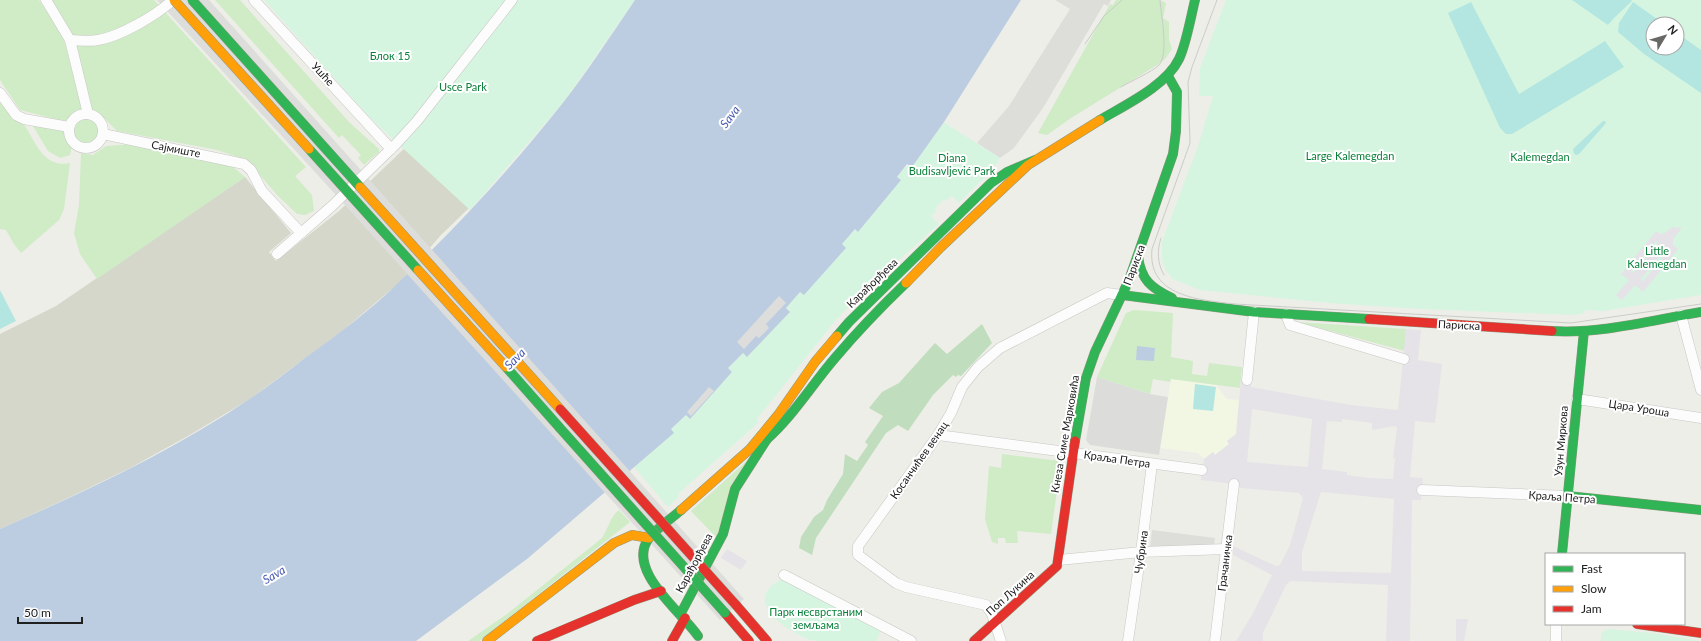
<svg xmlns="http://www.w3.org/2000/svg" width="1701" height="641" viewBox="0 0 1701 641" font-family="Lato,sans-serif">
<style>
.residential{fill:#ddddda}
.education{fill:#f2f7e4}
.religious{fill:#dcdcda}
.construction{fill:#d4d7ca}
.grass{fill:#cfecc6}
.forest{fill:#c0debe}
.park{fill:#d6f5e0;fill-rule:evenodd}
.pitch{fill:#b3e6e0}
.plaza{fill:#e5e3e7;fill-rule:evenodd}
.water{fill:#bccde1}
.pier{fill:#dddddb}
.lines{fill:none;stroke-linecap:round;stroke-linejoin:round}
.street-casing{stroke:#c7c7c4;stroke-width:11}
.fast-casing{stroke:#8f9980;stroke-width:10}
.slow-casing{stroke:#8f9980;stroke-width:10}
.jam-casing{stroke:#8f9980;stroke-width:10}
.street{stroke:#fcfcfc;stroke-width:10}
.fast{stroke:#30b455;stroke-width:9}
.slow{stroke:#ff9f0a;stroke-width:9}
.jam{stroke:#e5322d;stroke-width:9}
.tram{stroke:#cbcbca;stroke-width:1}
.fast-bridge-casing{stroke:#8f9980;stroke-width:10;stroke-linecap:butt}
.slow-bridge-casing{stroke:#8f9980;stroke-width:10;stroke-linecap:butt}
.jam-bridge-casing{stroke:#8f9980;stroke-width:10;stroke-linecap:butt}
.fast-bridge{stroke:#30b455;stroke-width:9}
.slow-bridge{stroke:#ff9f0a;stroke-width:9}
.jam-bridge{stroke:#e5322d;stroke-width:9}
.labels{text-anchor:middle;stroke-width:4;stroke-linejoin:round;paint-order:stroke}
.park-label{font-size:11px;fill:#0a813a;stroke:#fff}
.street-label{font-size:11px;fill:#202020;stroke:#fff}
.water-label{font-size:12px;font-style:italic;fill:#4a5cb1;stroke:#fff}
</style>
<rect width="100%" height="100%" fill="#eeeee8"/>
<g class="residential">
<polygon points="1055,0 1111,0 1108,6 1104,4 1043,108 1014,148 1000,158 977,143 1009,106 1070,9"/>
<polygon points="1152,530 1215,538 1214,546 1150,548"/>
</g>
<polygon class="education" points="1171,379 1216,385 1227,399 1239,400 1236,434 1227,441 1229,444 1215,455 1213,452 1204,459 1198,453 1160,448"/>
<polygon class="religious" points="1097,377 1150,394 1168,397 1159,455 1090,445 1086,440"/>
<polygon class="construction" points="409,144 470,207 441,235 399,283 342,331 250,399 188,436 130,468 68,498 0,529 0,334 56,306 245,177 291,233 269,252 276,261 339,211"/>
<g class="grass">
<path d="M0 0H39L63 37 83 110C75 111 71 115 67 122L20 110 0 80Z"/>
<polygon points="50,0 154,0 306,167 295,176 312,195 314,211 305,215 297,214 277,195 247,160 217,150 117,131 102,116 90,110"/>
<polygon points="215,0 240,0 350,123 379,149 379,152 364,165 358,158 361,155 342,135 339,138"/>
<polygon points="1116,0 1160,0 1166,3 1163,18 1169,22 1169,39 1172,49 1165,59 1157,65 1071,118 1047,135 1038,133 1110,4 1113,5"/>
<path d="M0 100C7 107 16 114 22 122 35 139 42 169 70 163L64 209 59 220 21 253 14 244 6 230 0 229Z"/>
<circle cx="86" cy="131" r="14"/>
<polygon points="33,126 66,131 68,141 72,146 70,155 60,158 48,151"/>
<polygon points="135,144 227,162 245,177 97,279 80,254 74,233 79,205 81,153 93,155 106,146"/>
<polygon points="1134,310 1173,313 1171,357 1193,361 1192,374 1207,376 1209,363 1242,367 1240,388 1171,379 1170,382 1153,379 1150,394 1097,377 1126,313"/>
<polygon points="1297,322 1406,329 1405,351"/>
<polygon points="1002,454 1061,461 1051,534 1017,531 1018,543 1006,543 1005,538 998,538 998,544 992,542 985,519 989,466 1001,468"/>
<polygon points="749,459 716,537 691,511"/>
<path d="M619 510 630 522 479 641H468L507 614 602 538C608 529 610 517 619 510Z"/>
</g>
<polygon class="forest" points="982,324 992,343 961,376 958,375 956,377 953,375 933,395 908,431 898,425 886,433 816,538 812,555 799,548 801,537 814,517 823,510 827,500 843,474 845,454 857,461 868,445 865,442 883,416 869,408 882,392 899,383 935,343 947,354"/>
<g class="park">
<polygon points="264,0 635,0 563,103 470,210 370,118"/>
<path d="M1226 0H1701V295L1603 311 1586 310 1582 314 1573 315 1420 309 1328 303 1200 290 1173 279 1166 271 1162 260V242L1198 146 1213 96H1199L1200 68ZM1653 24H1677V48H1653Z"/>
<polygon points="944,122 945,123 1000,158 992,170 959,203 952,196 946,201 944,199 935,209 937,211 931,216 939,224 858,297 835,321 757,419 758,423 678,494 679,496 668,507 634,467 674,433 671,429 686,415 690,418 732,372 728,368 743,353 747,357 790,312 786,308 800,292 804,295 845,248 842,244 855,229 858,232 901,180 897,177 908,164 912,167"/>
<path d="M784 578 880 627 881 631 877 639V641C861 641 845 641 828 641 823 641 815 641 810 640 784 630 739 599 784 578Z"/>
<polygon points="1607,629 1652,633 1701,641 1601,641 1601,634"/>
</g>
<g class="pitch">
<polygon points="1572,0 1631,0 1632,1 1613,19 1608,25"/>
<polygon points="1471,2 1519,94 1605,41 1624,67 1512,134 1506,134 1500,128 1448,13"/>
<polygon points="1633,2 1664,24 1653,24 1653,48 1677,48 1677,33 1701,50 1701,93 1644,54 1618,32 1619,23"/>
<polygon points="1603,121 1605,121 1606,123 1580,153 1577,155 1574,154 1573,149"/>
<polygon points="0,290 16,321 0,329"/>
<polygon points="1195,384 1216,387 1213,411 1193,409"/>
</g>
<g class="plaza">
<path d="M1672 227 1682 228 1673 239V245L1678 249 1643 292 1635 285 1622 300 1616 295 1629 280 1621 274 1656 231 1660 234 1665 233ZM1656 241 1658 243 1633 273 1631 271ZM1666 249 1668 251 1643 281 1641 279Z"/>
<path d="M1406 329 1421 330 1418 360 1442 364 1435 423 1415 421 1410 477 1423 478 1421 500H1412L1410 641H1386L1388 585 1290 581 1286 585 1263 633V641H1236L1252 615 1272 575 1233 555V546L1276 566 1280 565 1290 545 1303 498 1299 493 1241 488 1234 484 1201 480 1204 459 1213 452 1215 455 1229 444 1227 441 1236 434 1241 380 1251 381V387L1351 405 1398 410ZM1252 409 1312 419 1308 467 1247 462ZM1342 419 1372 423V430L1395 426 1397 428 1393 458H1395L1393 479 1368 478 1347 475V472L1322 469 1327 421 1342 422ZM1321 492 1394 499 1391 573 1302 571V552Z"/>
<polygon points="727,549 747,561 741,570 721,558"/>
<polygon points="1456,619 1468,619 1464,641 1456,641"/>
</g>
<g class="water">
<path d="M635 0H1021L944 122 912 167 907 164 897 177 901 180 858 232 855 229 842 244 846 248 804 295 800 292 786 308 790 312 747 357 743 353 728 368 732 372 690 419 686 415 671 429 674 433 527 559 416 641H0V529C86 491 173 451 251 398 269 386 287 372 305 358 338 334 371 310 400 281 458 226 513 166 562 104 588 71 611 35 635 0Z"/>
<polygon points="1137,346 1155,348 1154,361 1136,360"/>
</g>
<g class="pier">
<polygon points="157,0 209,0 744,599 720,620 325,183"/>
<polygon points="779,296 786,303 766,324 769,328 759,338 756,336 744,349 737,342"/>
<polygon points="709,387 714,391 691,416 687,412"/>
</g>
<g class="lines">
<defs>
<g id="street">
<polyline points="46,0 70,40 88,114"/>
<polyline points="254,0 391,149"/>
<path d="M70 40C79 40 88 42 98 40 121 36 155 16 173 0"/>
<polyline points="0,93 16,115 24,119 69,127"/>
<circle cx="86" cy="131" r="17"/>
<polyline points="103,134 244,164 251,170 262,191 301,233"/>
<polyline points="277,254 332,206 396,144 417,121 512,0"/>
<polyline points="1286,314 1290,325 1404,359"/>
<polyline points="1681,315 1701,390"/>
<polyline points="1247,380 1254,312"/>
<polyline points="1577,399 1701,418"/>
<polyline points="938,435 1202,470"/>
<polyline points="1422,490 1568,496"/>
<polyline points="1059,560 1141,552 1226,549"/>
<polyline points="784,575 911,641"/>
<polyline points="1556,624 1556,641"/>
<polyline points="1001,641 992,614 986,605 906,587 896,583 858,555 858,546 938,435 951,413 962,387 978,367 1000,348 1107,293 1122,295"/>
<polyline points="1128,641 1141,552 1152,464"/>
<polyline points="1215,641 1234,484"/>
</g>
<g id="fast">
<path d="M1100 120C1125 105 1166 86 1179 59 1186 45 1191 16 1195 0"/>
<path d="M1138 256C1141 280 1151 288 1172 298"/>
<polyline points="1122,295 1254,312 1369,319"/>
<path d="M1552 331C1602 334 1652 320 1701 312"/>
<polyline points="837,336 849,322 991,183 1007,172 1035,160"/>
<polyline points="506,367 559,427"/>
<path d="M766 440C793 416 811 386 835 358 857 332 881 307 906 283"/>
<polyline points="1075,441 1086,378 1095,352 1129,280 1173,154 1176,131 1177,92 1168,76"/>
<polyline points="1568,496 1701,510"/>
<path d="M681 510C671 519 657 528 649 538 625 570 682 612 698 636"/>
<polyline points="1562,554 1584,331"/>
<polyline points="681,613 723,534 735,489 767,439"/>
</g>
<g id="slow">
<polyline points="906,283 941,247 1028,165 1100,120"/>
<polyline points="681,510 750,449 778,415 815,362 837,336"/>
<polyline points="487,641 614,543 632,535 649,538"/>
</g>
<g id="jam">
<polyline points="1369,319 1552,331"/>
<polyline points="736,605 767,641"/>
<polyline points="725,613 749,641"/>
<polyline points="1637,624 1701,633"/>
<polyline points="537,641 634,600 661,591"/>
<polyline points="672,641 685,618"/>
<polyline points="974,641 1057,566 1075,441"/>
</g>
</defs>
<use href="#street" class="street-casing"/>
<use href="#fast" class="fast-casing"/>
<use href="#slow" class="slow-casing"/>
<use href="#jam" class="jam-casing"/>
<use href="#street" class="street"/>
<use href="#fast" class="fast"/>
<use href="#slow" class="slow"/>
<use href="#jam" class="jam"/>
<g class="tram">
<path d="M1217 0 1192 67 1188 82 1190 143 1152 249C1147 297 1201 300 1235 304L1571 323 1701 304"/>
<polyline points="1085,44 1104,16 1122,0"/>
<path d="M1121 87C1131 81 1152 72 1159 65 1169 54 1161 15 1160 0"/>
<path d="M1161 238C1157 250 1157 263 1164 275"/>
</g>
<defs>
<g id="fast-bridge">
<polyline points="192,0 360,187"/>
<polyline points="309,149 418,270"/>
<polyline points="559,427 725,613"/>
</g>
<g id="slow-bridge">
<polyline points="174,0 309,149"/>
<polyline points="360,187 560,409"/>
<polyline points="418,270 506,367"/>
</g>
<polyline id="jam-bridge" points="560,409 736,605"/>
</defs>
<use href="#fast-bridge" class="fast-bridge-casing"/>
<use href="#slow-bridge" class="slow-bridge-casing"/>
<use href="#jam-bridge" class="jam-bridge-casing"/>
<use href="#fast-bridge" class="fast-bridge"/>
<use href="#slow-bridge" class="slow-bridge"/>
<use href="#jam-bridge" class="jam-bridge"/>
</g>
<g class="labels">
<g class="park-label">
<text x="390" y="60">Блок 15</text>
<text x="463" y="91">Usce Park</text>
<text x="1350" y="160">Large Kalemegdan</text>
<text x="1540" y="161">Kalemegdan</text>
<text x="952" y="162">Diana<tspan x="952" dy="13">Budisavljević Park</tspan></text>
<text x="1657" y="255">Little<tspan x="1657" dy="13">Kalemegdan</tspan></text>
<text x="816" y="616">Парк несврстаним<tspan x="816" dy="13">земљама</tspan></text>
</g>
<g class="street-label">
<text transform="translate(323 74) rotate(47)" y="4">Ушће</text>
<text transform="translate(176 149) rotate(11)" y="4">Сајмиште</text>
<text transform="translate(1134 265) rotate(-69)" y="4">Париска</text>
<text transform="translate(872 283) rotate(-44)" y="4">Карађорђева</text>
<text transform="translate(1459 325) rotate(3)" y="4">Париска</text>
<text transform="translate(1639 408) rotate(9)" y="4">Цара Уроша</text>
<text transform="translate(1065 434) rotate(-80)" y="4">Кнеза Симе Марковића</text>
<text transform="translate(1561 441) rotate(-85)" y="4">Узун Миркова</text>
<text transform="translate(1117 459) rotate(8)" y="4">Краља Петра</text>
<text transform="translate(919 460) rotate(-55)" y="4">Косанчићев венац</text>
<text transform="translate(1562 497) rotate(4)" y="4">Краља Петра</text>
<text transform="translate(1141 552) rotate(-82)" y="4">Чубрина</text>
<text transform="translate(694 563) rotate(-62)" y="4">Карађорђева</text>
<text transform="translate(1225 563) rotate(-83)" y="4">Грачаничка</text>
<text transform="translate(1010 593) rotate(-42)" y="4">Поп Лукина</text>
</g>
<g class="water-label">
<text transform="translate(730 117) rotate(-53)" y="4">Sava</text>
<text transform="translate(515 359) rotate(-45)" y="4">Sava</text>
<text transform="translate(274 575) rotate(-30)" y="4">Sava</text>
</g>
</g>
<rect x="1545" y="553" width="140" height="72" fill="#ffffff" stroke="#a6a6a6"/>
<rect x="1553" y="566" width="20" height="6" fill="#30b455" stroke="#a6a6a6"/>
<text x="1581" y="573" font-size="12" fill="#202020">Fast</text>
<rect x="1553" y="586" width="20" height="6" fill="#ff9f0a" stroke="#a6a6a6"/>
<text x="1581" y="593" font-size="12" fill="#202020">Slow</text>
<rect x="1553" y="606" width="20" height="6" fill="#e5322d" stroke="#a6a6a6"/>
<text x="1581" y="613" font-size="12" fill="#202020">Jam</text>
<g transform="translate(1665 36) rotate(52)"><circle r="19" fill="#ffffff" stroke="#a6a6a6"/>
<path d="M0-3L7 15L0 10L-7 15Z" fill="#686866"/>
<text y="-6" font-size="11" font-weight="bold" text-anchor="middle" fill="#202020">N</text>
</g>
<path d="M18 617v6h64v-6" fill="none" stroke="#202020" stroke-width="2"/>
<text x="24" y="617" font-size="12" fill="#202020" stroke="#ffffff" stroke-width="3" paint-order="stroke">50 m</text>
</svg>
